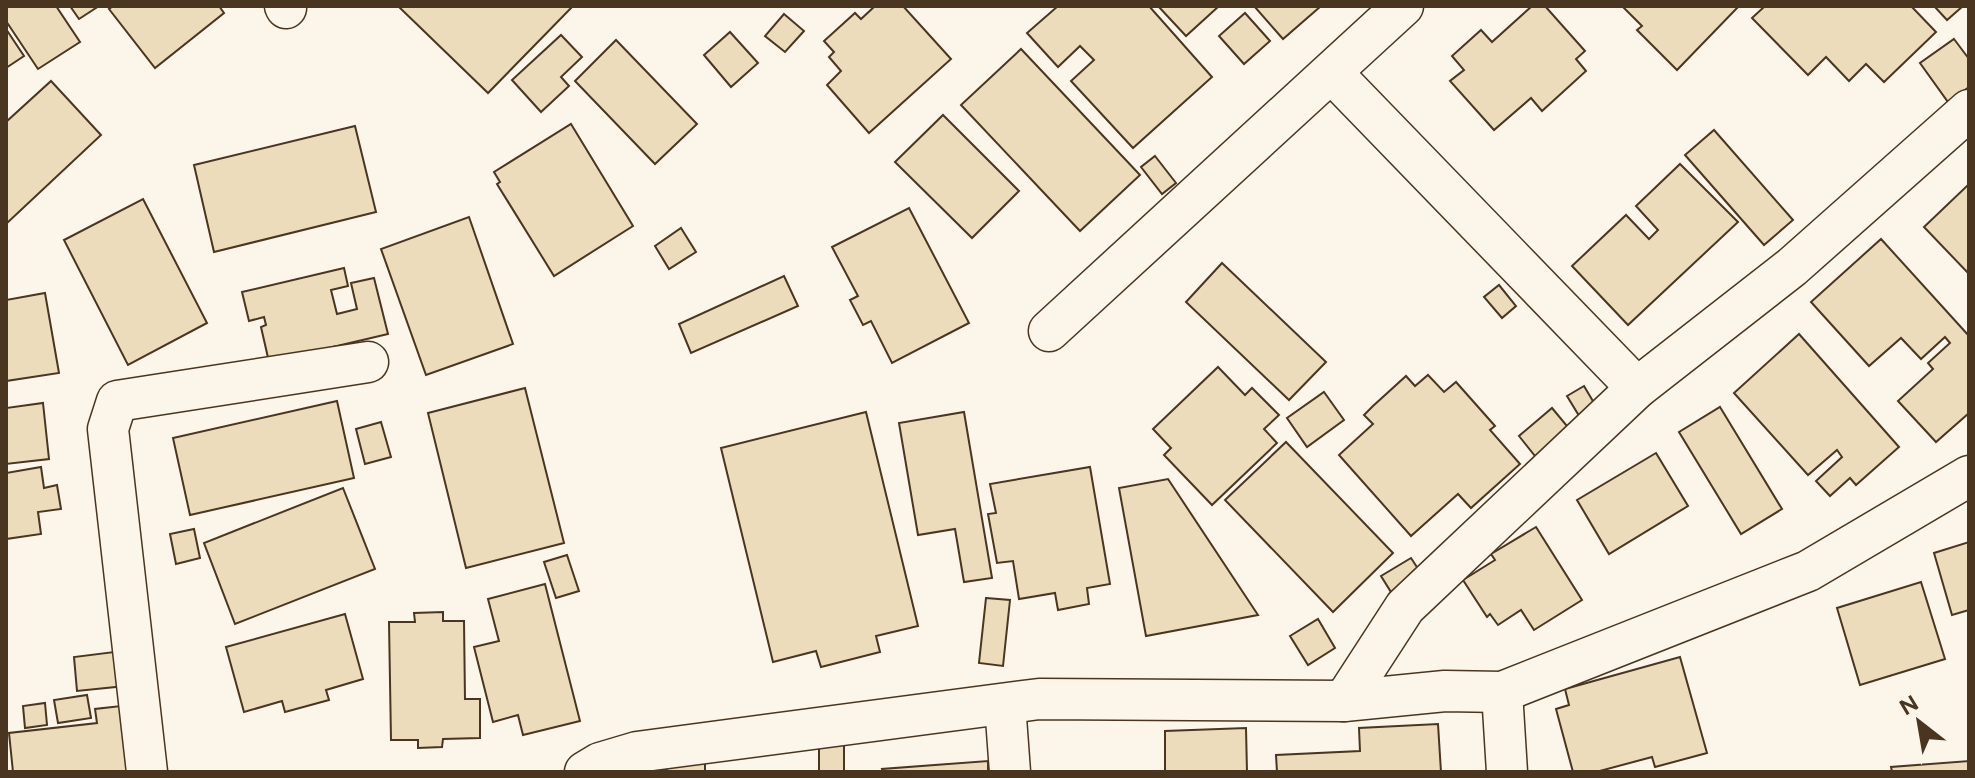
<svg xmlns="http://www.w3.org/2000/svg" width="1975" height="778" viewBox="0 0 1975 778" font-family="Figtree,sans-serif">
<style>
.building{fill:#ecdcbc;stroke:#4a3520;stroke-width:2}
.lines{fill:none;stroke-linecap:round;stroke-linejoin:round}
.street-casing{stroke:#4a3520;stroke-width:43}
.street{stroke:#fbf6e9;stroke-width:40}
</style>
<rect width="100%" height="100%" fill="#fbf6e9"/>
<g class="building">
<polygon points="6,6 56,6 80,42 38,69 6,21"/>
<polygon points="70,6 99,6 79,19"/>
<polygon points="113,6 219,6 224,13 155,68 109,9"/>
<polygon points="398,6 573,6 488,93"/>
<polygon points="875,6 903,6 951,59 869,133 827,85 841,71 829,57 834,52 824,41 855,13 861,19"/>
<polygon points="1058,6 1149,6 1212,77 1133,148 1071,81 1094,60 1080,46 1058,67 1027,33"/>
<polygon points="1158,6 1219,6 1186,36"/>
<polygon points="1254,6 1321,6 1283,39"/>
<polygon points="1532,6 1545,6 1585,51 1576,59 1586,71 1542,111 1531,98 1494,130 1450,81 1464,70 1452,56 1481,30 1492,42"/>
<polygon points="1622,6 1739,6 1677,70 1637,30 1642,26"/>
<polygon points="1911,6 1936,32 1884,82 1866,64 1849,81 1826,57 1808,75 1752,18 1765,6"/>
<polygon points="1934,6 1963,6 1947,20"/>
<polygon points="1245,13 1270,41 1244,64 1219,36"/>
<polygon points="784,14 804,31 785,52 765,36"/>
<polygon points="6,29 24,56 6,68"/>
<polygon points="730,32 758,63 731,87 704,55"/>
<polygon points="561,35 582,57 561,77 569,86 541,112 512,80"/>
<polygon points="1954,39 1969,59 1969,87 1948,102 1920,63"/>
<polygon points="616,40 697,124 655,164 575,81"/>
<polygon points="1021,49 1140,175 1080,231 961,105"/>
<polygon points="51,81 101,135 6,224 6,122"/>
<polygon points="943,115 1019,191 972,238 895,162"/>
<polygon points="571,124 633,226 554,276 497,184 500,182 494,172"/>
<polygon points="355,126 376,212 214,252 194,165"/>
<polygon points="1714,130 1793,220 1764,245 1685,155"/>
<polygon points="1155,156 1176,183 1162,194 1141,167"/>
<polygon points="1680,164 1738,222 1628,325 1572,266 1626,215 1649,239 1658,230 1636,206"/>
<polygon points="1969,184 1969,274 1924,227"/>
<polygon points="143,199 207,323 128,365 64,240"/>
<polygon points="909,208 969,323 892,363 871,321 863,325 850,300 858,296 832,247"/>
<polygon points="469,217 513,344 426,375 381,249"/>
<polygon points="681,228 696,252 669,269 655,246"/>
<polygon points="1881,239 1969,336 1969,413 1936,442 1898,401 1933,369 1928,363 1950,343 1945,337 1921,359 1901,338 1869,366 1811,302"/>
<polygon points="1222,263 1326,362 1289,400 1186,302"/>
<polygon points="344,268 348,286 331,290 337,314 357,309 351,283 374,278 388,334 269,362 261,327 266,325 264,317 249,321 242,292"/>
<polygon points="784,276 798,306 691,353 679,324"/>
<polygon points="1499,285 1516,306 1502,318 1484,297"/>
<polygon points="45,293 59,373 6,381 6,300"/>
<polygon points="1799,334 1899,447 1856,485 1850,478 1830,496 1816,481 1842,457 1837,450 1808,475 1734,393"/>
<polygon points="1218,367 1245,395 1252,388 1279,415 1264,429 1277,443 1212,505 1164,455 1171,448 1153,429"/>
<polygon points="1428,375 1444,392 1456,382 1495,426 1490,430 1520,464 1471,508 1458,494 1411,536 1339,455 1373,424 1364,415 1373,406 1406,376 1415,386"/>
<polygon points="1584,386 1597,408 1581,419 1567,396"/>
<polygon points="525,388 564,543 466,568 428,413"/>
<polygon points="1324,392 1344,420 1307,447 1287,418"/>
<polygon points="337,401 354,478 190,515 173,438"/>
<polygon points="43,403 49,459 6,464 6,408"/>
<polygon points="1720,407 1782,509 1741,534 1679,432"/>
<polygon points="1552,408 1577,438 1543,466 1519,436"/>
<polygon points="866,412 918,626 876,636 880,652 821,667 816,651 773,662 721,448"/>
<polygon points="964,412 992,578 964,582 955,529 918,535 899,423"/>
<polygon points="381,422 391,457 365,464 356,429"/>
<polygon points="1286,442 1393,553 1333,612 1225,500"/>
<polygon points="1656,453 1688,506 1609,554 1577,500"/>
<polygon points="41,467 44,488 57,485 61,509 38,512 41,534 6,539 6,473"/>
<polygon points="1090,467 1110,584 1087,588 1089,604 1058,610 1055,593 1019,599 1013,561 997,563 988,514 996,513 990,484"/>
<polygon points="1168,479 1258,615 1146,636 1119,488"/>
<polygon points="343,488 375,569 235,624 204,543"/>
<polygon points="1536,527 1582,600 1534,630 1521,610 1498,625 1490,614 1487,617 1463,580 1495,560 1491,554"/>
<polygon points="194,529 200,558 176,564 170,534"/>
<polygon points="1969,542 1969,610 1952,615 1934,553"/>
<polygon points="567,555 579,591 556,598 544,562"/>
<polygon points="1411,558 1426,581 1396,600 1381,576"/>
<polygon points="1921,582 1945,659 1860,685 1837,608"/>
<polygon points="545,584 580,721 523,735 518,715 493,722 474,647 499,641 488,599"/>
<polygon points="986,598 1010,600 1003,666 979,663"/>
<polygon points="443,612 443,621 464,621 465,699 480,699 480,738 443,739 442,747 418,748 418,740 391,740 389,622 415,622 414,613"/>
<polygon points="345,614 363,679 326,690 329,700 285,712 282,701 244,712 226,647"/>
<polygon points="1318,619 1335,648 1308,665 1290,636"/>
<polygon points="122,651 125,686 77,691 74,657"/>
<polygon points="1680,657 1707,753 1655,767 1652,757 1596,772 1573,772 1556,709 1569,705 1565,689"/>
<polygon points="87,695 91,718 58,723 54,700"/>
<polygon points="45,703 47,725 25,728 23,706"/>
<polygon points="121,706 128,772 13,772 9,733 97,723 95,709"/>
<polygon points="1438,724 1441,772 1277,772 1276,755 1360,751 1359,728"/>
<polygon points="1246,728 1247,772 1165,772 1165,731"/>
<rect x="819" y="744" width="25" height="28"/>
<polygon points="988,761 988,772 883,772 882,769"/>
<polygon points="1969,761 1969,772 1892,772 1891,767"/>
<polygon points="705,762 705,772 667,772 666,763"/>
</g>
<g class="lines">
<defs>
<g id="street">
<polyline points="285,6 286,8"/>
<polyline points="1332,73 1637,388"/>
<polyline points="1049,331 1403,6"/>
<polyline points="1502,692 1507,772"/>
<polyline points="1344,701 1405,607 1637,388 1792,267 1969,110"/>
<polyline points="1005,704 1010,772"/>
<polyline points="147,772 108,429 117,401 368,362"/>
<polyline points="585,772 600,763 637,752 1039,699 1344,701 1445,691 1502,692 1808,571 1969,476"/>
</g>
</defs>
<use href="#street" class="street-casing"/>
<use href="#street" class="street"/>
</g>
<rect width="1975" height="778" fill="none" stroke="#4a3520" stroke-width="16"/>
<g transform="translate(1919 722) rotate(329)" stroke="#fbf6e9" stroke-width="6" paint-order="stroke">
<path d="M0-6L14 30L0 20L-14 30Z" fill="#4a3520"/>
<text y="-12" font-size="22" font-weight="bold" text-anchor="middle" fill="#4a3520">N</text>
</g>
</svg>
